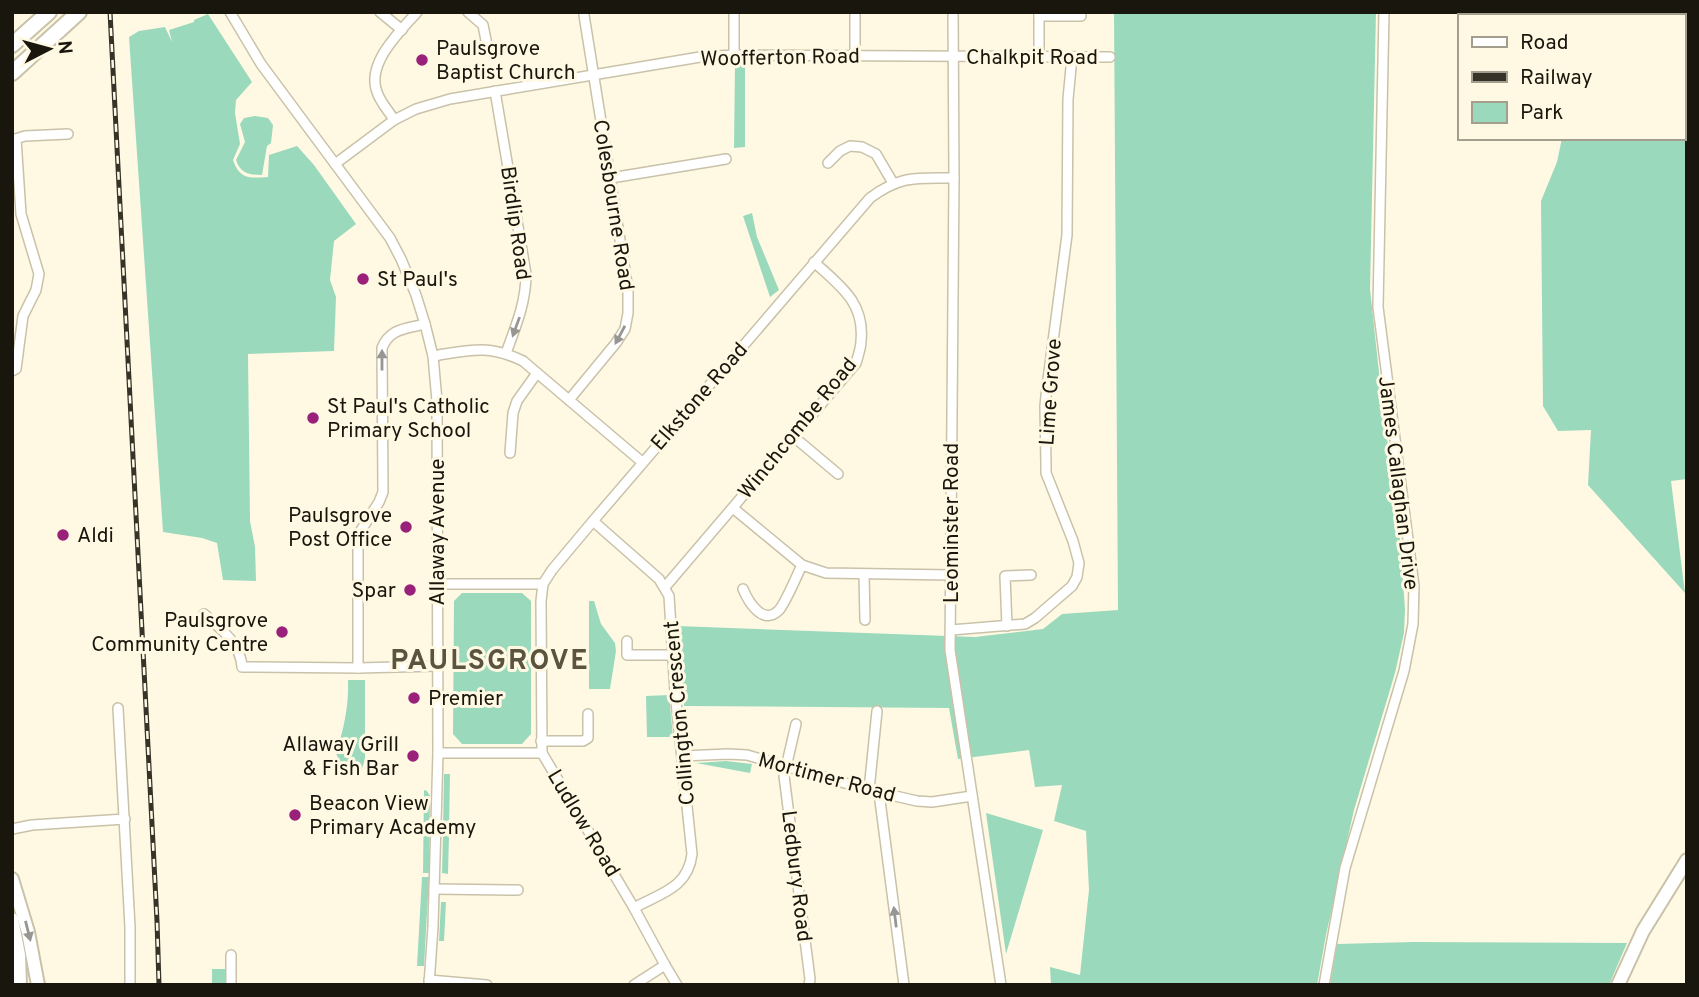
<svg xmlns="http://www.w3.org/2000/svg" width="1699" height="997" viewBox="0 0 1699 997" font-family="Overpass,sans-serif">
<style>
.green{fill:#9bd9bc}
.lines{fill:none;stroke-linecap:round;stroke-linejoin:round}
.minor-casing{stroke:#c9c2a9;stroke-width:12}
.major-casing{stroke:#c9c2a9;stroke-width:16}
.highway-casing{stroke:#c9c2a9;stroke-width:18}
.minor{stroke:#fff;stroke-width:9}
.major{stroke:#fff;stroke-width:12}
.highway{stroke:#fff;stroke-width:14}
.rail-casing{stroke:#363329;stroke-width:5}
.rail{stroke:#fff9e4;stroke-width:2.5;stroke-dasharray:8;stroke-linecap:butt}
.oneway{fill:#989692}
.poi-dot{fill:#9a217a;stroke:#fff9e4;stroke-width:2.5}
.labels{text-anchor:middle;stroke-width:6;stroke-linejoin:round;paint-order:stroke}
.poi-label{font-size:21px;fill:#19160d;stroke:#fff9e4;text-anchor:start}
.street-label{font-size:21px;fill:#19160d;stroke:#fff9e4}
.district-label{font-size:28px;font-weight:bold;letter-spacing:2px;fill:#5a533e;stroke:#fff9e4}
</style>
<rect width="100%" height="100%" fill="#fff9e4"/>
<g class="green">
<polygon points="1114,12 1376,12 1370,289 1381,391 1400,540 1405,609 1404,633 1395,673 1354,810 1326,935 1317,985 1051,985 1050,967 1080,975 1089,890 1086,831 1054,821 1062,785 1035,787 1029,750 958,759 949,708 684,706 677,626 975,637 1043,629 1062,614 1118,610"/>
<polygon points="1563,12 1687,12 1687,479 1671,481 1685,593 1588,485 1591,430 1558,431 1543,406 1541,201 1557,162 1562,138 1683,138 1683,16 1563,16"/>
<path d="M208 14 252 82 236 100 235 113 240 144 233 160C240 180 250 178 268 177L269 155 297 146 314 165 356 224 334 241 330 280 336 297 334 351 248 354 250 521 255 547 256 581 223 580 217 543 202 538 163 532 129 37 139 31 165 27 172 42 169 30 194 22V20Z"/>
<polygon points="735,63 745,64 745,147 734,148"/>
<path d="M255 116 268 118 273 125 271 143 267 146 262 175C249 175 240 173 236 160L245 142 240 124 244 118Z"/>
<polygon points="752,213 757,237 779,290 770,297 743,216"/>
<polygon points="462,593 522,593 531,601 531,734 522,744 462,744 453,734 454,601"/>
<polygon points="589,601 594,601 601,624 615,643 616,651 610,689 589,689"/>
<path d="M348 680H365V759L361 772 354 774 344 773 336 753C344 729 349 705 348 680Z"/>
<polygon points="669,695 673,737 647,737 646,696"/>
<polygon points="726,761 752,764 750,773 696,763"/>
<polygon points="444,774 450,774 449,829 443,829"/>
<polygon points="424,790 427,791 430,796 429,873 423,873"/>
<polygon points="986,813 1043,830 1006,954"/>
<polygon points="443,834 449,834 448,874 442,873"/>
<polygon points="422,877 429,877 424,966 417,966"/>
<polygon points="441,902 446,902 444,941 439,941"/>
<polygon points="1413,942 1627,943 1609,985 1330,985 1337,944"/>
<polygon points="212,969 226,969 227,985 212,985"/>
</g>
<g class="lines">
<defs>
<g id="minor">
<polyline points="230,12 261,64 390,238 401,259 416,295 425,324 433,356 437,401 438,753 433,926 429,985"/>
<polyline points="380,12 402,30"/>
<polyline points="468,12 483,25 487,45"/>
<polyline points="734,12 734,55"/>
<polyline points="953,12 954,178 950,650 1001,985"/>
<polyline points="1039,16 1081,16"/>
<polyline points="855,56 855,12"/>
<polyline points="1039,57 1039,12"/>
<path d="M495 91 526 274C526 302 516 326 506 353"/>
<path d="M394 120C389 111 380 102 377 92 366 63 400 32 417 12"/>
<polyline points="12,140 25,136 68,134"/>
<polyline points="828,163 840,151 850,146 862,147 876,154 893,183"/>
<polyline points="335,164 394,120 416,109 450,99 700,57 734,55 1110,57"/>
<polyline points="611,178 726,159"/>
<path d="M433 356C470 350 488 344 523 361L642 462"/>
<polyline points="12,371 16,369 23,316 36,290 39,274 21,214 16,139"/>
<polyline points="569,400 616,343 625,329 628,313 628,290 584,15"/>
<polyline points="794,437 838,474"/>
<polyline points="510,453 513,413 517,401 537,373"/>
<polyline points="733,508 802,565 826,573 951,575"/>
<path d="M593 521 659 579 669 596 675 692 692 854C688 888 661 893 634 908"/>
<polyline points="864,575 865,620"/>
<polyline points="438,584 543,584"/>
<path d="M665 587 856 363C858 356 861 348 861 341 865 302 839 285 814 262"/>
<path d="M743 589C748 601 763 627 779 610 785 604 797 575 802 565"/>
<path d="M204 614C220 628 241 644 242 667L358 668 437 666"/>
<polyline points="1007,626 1005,576 1031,575"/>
<polyline points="951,630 1025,624 1035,618 1072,586 1077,577 1079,563 1073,541 1046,473 1046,465 1045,406 1047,387 1067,235 1068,99 1072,57"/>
<polyline points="627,641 627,655 672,655"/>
<path d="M358 668V535L379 502 383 492 382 348C390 328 406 329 425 324"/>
<polyline points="118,708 130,927 130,985"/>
<polyline points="796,724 784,776 810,979 809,985"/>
<polyline points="541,741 583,741 588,738 588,714"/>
<polyline points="438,753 542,753"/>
<polyline points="682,756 728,754 747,755 869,790 917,801 932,802 972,796"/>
<polyline points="869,790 877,711"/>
<polyline points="879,793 904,985"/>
<polyline points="12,829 32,825 125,819"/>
<polyline points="434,889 518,890"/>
<polyline points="231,955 231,985"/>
<polyline points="429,980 487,985"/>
<polyline points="634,985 665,965"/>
<path d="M677 985 665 965 634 908 542 753 541 601 543 584 552 570 593 521 870 198C901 175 917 178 954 178"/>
<polyline points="1324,985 1345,868 1404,671 1413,624 1414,586 1378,307 1384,12"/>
</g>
<g id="major">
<polyline points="12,879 28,932 38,985"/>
<polyline points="12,919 19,955 20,985"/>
<polyline points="1618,985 1643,931 1687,860"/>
</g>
<g id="highway">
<polyline points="12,45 49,12"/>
<polyline points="12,73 79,12"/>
</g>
</defs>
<use href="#minor" class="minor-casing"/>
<use href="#major" class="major-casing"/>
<use href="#highway" class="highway-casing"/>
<use href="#minor" class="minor"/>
<use href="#major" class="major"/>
<use href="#highway" class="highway"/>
<defs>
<polyline id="rail" points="110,12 157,921 159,985"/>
</defs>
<use href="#rail" class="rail-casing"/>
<use href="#rail" class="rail"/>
</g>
<defs><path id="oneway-solid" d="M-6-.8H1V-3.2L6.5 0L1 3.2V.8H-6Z" transform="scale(1.75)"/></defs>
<g class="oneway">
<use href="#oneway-solid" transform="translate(516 327) rotate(110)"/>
<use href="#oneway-solid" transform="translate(620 335) rotate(118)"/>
<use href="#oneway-solid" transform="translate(382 360) rotate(-90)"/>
<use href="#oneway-solid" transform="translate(895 917) rotate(-97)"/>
<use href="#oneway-solid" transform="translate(28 931) rotate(76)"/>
</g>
<g class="poi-dot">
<circle cx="422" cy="60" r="7"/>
<circle cx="363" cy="279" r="7"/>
<circle cx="313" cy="418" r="7"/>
<circle cx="406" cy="527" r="7"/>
<circle cx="63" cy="535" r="7"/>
<circle cx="410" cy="590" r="7"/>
<circle cx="282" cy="632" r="7"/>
<circle cx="414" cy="698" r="7"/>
<circle cx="413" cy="756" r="7"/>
<circle cx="295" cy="815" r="7"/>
</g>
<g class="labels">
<g class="poi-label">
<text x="436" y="55">Paulsgrove<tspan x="436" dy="24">Baptist Church</tspan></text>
<text x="377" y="286">St Paul's</text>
<text x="327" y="413">St Paul's Catholic<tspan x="327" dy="24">Primary School</tspan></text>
<text x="392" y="522" text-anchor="end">Paulsgrove<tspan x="392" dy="24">Post Office</tspan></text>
<text x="77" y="542">Aldi</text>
<text x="396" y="597" text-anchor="end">Spar</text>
<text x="268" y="627" text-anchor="end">Paulsgrove<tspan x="268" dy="24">Community Centre</tspan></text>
<text x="428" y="705">Premier</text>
<text x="399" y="751" text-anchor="end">Allaway Grill<tspan x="399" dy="24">&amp; Fish Bar</tspan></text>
<text x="309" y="810">Beacon View<tspan x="309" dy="24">Primary Academy</tspan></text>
</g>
<g class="street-label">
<text transform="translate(780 57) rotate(-1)" y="7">Woofferton Road</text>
<text x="1032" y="64">Chalkpit Road</text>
<text transform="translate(614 205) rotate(81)" y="7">Colesbourne Road</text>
<text transform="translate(516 223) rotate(82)" y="7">Birdlip Road</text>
<text transform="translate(1050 392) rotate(-86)" y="7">Lime Grove</text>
<text transform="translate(699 396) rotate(-49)" y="7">Elkstone Road</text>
<text transform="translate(797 428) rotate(-51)" y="7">Winchcombe Road</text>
<text transform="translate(1399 483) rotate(83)" y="7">James Callaghan Drive</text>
<text transform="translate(951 523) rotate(-90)" y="7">Leominster Road</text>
<text transform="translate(437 532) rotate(-90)" y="7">Allaway Avenue</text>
<text transform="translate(679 713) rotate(-95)" y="7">Collington Crescent</text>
<text transform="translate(827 777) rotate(15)" y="7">Mortimer Road</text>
<text transform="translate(584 823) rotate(59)" y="7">Ludlow Road</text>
<text transform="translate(797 876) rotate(83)" y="7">Ledbury Road</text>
</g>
<g class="district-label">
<text x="490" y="669">PAULSGROVE</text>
</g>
</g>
<rect width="1699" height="997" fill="none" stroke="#19160d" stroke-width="28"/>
<rect x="1458" y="14" width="228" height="126" fill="#fff9e4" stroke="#a39e8e" stroke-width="2"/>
<rect x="1472" y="37" width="35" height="10" fill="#ffffff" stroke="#a39e8e" stroke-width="2"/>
<text x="1520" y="49" font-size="21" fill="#19160d">Road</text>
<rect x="1472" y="72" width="35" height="10" fill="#363329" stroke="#a39e8e" stroke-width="2"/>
<text x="1520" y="84" font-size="21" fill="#19160d">Railway</text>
<rect x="1472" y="102" width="35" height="21" fill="#9bd9bc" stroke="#a39e8e" stroke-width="2"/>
<text x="1520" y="119" font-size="21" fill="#19160d">Park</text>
<g transform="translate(49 49) rotate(84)" stroke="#fff9e4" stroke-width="5" paint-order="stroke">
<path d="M0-5L12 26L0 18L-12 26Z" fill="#19160d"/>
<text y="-10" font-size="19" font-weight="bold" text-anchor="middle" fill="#19160d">N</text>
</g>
</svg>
